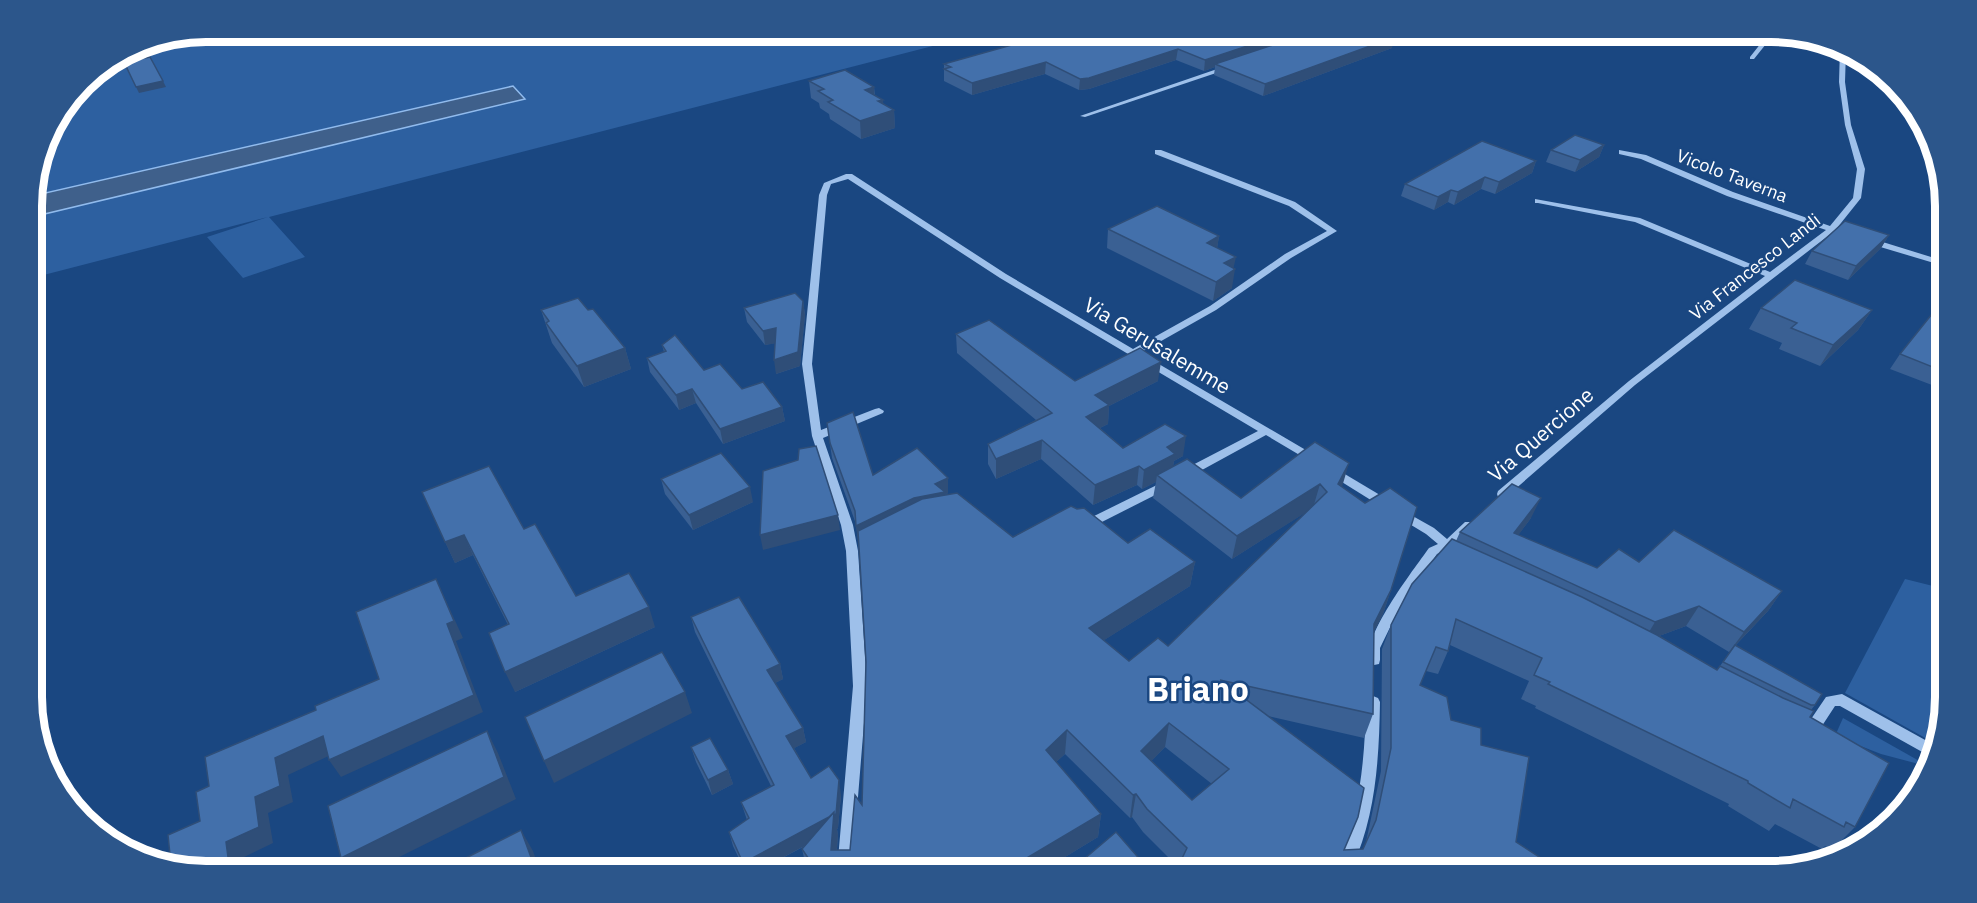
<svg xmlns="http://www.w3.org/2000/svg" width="1977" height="903" viewBox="0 0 1977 903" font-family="'IBM Plex Sans',sans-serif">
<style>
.green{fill:#2d60a0}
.water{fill:#3f608b;stroke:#91bbed;stroke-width:1.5}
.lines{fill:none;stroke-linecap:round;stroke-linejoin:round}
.minor{fill:#9ec0ea;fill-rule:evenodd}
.wall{fill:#3a6093;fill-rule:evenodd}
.shaded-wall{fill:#2f4e78}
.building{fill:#4370ab;stroke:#2f4e78;stroke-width:1.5;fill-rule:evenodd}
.labels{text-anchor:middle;stroke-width:5;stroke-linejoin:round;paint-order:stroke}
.far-street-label{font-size:18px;fill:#fff;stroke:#1a4781}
.street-label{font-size:21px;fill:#fff;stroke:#1a4781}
.near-district-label{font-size:33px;font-weight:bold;fill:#fff;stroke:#1a4781}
.rim{fill:none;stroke:#fff;stroke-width:8}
</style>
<rect width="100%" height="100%" fill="#1a4781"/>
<g class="green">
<polygon points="206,31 987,32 269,217 305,257 243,278 207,237 268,217 32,278 32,194 50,128 91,75 139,45"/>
<polygon points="1905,579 1945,589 1945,698 1936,744 1845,693"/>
<polygon points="1843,718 1930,767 1881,754 1835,736"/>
</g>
<polygon class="water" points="513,86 525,99 32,217 32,196"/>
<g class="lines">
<g class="minor">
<polygon points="1766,31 1839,46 1846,51 1845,82 1851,125 1865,169 1861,198 1837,228 1839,230 1838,232 1833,232 1635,385 1506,497 1498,497 1497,494 1498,491 1629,381 1765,276 1635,222 1538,203 1535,203 1535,199 1640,218 1770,272 1826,230 1727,196 1641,159 1619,154 1619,150 1646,155 1733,192 1830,226 1853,198 1857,169 1845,125 1839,82 1840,49 1774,34 1754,59 1750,59 1750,57 1769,33"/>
<polygon points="1226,66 1229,68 1228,69 1085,117 1080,116"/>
<polygon points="1155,150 1161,150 1295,202 1337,231 1291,258 1216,310 1140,353 1316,456 1317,458 1316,460 1308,460 1266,435 1191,476 1183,476 1182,473 1183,470 1258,431 1000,278 848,179 831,184 827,195 812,364 821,430 875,409 879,408 884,411 883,413 823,438 853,525 858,551 867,686 852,871 837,871 853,686 846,551 841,525 812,436 802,364 819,195 824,183 846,174 852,174 1006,274 1133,349 1210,306 1285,254 1327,231 1289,206 1155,154"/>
<polygon points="1867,239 1873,239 1944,261 1944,266 1867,243"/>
<polygon points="1333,467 1390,501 1392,504 1390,507 1382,507 1329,474 1328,471 1329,468"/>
<polygon points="1165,481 1169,482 1170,485 1169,488 1092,527 1084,527 1082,524 1084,521"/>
<path d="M1402 510 1434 528 1447 539 1465 522H1473L1475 525 1451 548 1437 554 1398 611 1380 648V660L1379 664 1374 665 1369 664C1359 640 1414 569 1429 548L1438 544 1426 534 1398 517 1396 514 1398 511Z"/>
<polygon points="1842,694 1936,746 1933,758 1840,706 1835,706 1818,732 1813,734 1802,732 1800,728 1802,724 1809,722 1826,697"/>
<path d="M1373 696 1378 698 1380 702C1379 759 1376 815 1352 868L1347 870 1342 868 1339 863C1360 811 1365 758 1366 702L1368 698Z"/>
</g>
</g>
<g class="wall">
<polygon points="1076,41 1392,48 1263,96 1214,75 1215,67 1204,71 1176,60 1089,89 1079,90 1045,74 972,95 944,81 944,64"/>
<polygon points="809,81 874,87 875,95 883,100 883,104 894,110 895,128 861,139 830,119 829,114 820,108 819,103 811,98"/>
<polygon points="1604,145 1599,157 1575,172 1546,162 1551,150"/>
<polygon points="1536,161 1532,173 1495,194 1481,189 1454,205 1448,202 1434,210 1401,196 1405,184"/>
<polygon points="1108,229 1219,236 1217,248 1232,288 1213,301 1107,248"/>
<polygon points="1889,235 1881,248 1848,280 1805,264 1812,251"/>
<polygon points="1944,299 1944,341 1942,345 1945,346 1945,390 1890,369 1900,354"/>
<polygon points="803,301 805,315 800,366 776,374 775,343 765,345 747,322 744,308"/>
<polygon points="1761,308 1872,310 1858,330 1820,366 1779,349 1782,343 1749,329"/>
<polygon points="541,310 588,310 625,348 631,369 584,387 552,343"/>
<path d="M956 334 1075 381H1158L1109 406 1108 424 1100 428 1123 448 1183 456 1174 461 1173 466 1241 498 1315 442 1342 487 1391 590 1383 614 1374 631 1373 714 1364 738 1268 716 1344 850 1363 849 1366 842 1381 771 1382 649 1391 625 1456 541 1460 532 1531 518 1518 535 1597 568 1639 562 1782 591 1768 611 1735 646 1815 705 1811 710 1810 717 1855 827 1832 850 1825 846 1822 849 1775 824 1769 831 1728 806 1729 804 1535 708 1536 706 1521 699 1529 681 1450 645 1448 651 1438 674 1426 671 1420 685 1451 720 1481 745 1516 842 1178 867 1143 832 1132 817 1130 818 1065 754 1056 762 1101 814 1098 837 1042 871H807L802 849 803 847 758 871H745L733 846 729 832 747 820 741 802 771 786 695 632 691 617 780 664 783 679 775 683 803 728 806 742 794 748 811 778 841 795 838 828 837 829 838 835 837 850H850L862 805 866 662 858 540 856 524 832 458 827 423 873 475 948 493 945 495 1013 537 1128 543 1195 562 1190 586 1104 640 1129 661 1168 646 1306 512 1232 559 1153 498 1156 482 1142 489 1137 485 1093 505 1041 459 996 479 988 464V444L1036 420 957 353ZM1686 626 1729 652 1734 647 1717 670 1659 636ZM1165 747 1212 784 1192 800 1151 761Z"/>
<polygon points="662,345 704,370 742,389 782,407 785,421 723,444 696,403 679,410 650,372 647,358 664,352"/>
<polygon points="661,479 753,502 693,530 665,494"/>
<polygon points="422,492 524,529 576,596 655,627 515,692 508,625 473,555 455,563"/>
<polygon points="691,747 728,770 733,784 712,795 696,762"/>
</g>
<g class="shaded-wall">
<polygon points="1289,32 1319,32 1215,64 1215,67 1204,71 1205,60"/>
<polygon points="1395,37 1392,48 1263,96 1265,84"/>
<polygon points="1178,49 1176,60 1089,89 1079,90 1080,79"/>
<polygon points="1046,62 1045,74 972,95 972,83"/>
<polygon points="163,81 166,87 139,93 136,87"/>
<polygon points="874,87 875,104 865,90"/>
<polygon points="883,100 884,114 894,110 895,128 861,139 860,121 878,101"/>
<polygon points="1604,145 1599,157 1575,172 1580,160"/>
<polygon points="1536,161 1532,173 1495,194 1499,182"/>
<polygon points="1485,177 1481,189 1454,205 1458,192"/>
<polygon points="1451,190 1448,202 1434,210 1438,197"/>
<polygon points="1889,235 1881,248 1848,280 1856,266"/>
<polygon points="1219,236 1216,255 1207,243"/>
<polygon points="1236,257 1233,270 1235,269 1232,288 1213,301 1216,282 1224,263"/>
<polygon points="803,301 805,315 800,366 776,374 774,360"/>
<polygon points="1872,310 1858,330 1820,366 1833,345"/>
<polygon points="776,328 778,343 765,345 763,331"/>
<polygon points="625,348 631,369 584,387 577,366"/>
<polygon points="1161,362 1158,381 1109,406 1108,424 1084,436 1086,417 1095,395"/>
<polygon points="692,389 696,403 679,410 676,395"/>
<polygon points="782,407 785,421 723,444 720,429"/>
<polygon points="1186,436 1183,456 1174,461 1172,473 1157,475 1156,482 1142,489 1144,470 1167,447"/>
<polygon points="1042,440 1041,459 996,479 996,459"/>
<polygon points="1349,463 1342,487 1338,484"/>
<polygon points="1139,466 1137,485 1093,505 1095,485"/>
<polygon points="948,478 948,493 945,495 946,507 915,513 858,541 856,526 935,484"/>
<polygon points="1320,484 1313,508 1232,559 1237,536"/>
<polygon points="750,487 753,502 693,530 689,515"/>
<polygon points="1541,498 1531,518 1505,553 1514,533"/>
<polygon points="838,515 840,530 763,550 760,535"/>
<polygon points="464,535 473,555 455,563 445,542"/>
<polygon points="1195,562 1190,586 1087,651 1089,628"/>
<polygon points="436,579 463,638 456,641 483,712 341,777 329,760 447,624"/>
<polygon points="1391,590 1383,614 1366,648 1374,624"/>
<polygon points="1782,591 1768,611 1729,652 1744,632"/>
<polygon points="1699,606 1686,626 1643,642 1655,622"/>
<polygon points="649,607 655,627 515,692 505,672"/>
<polygon points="780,664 783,679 771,685 767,670"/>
<polygon points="685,692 692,713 554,783 544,761"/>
<polygon points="1169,723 1165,747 1138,775 1141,751"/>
<polygon points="803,728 806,742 789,751 786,736"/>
<polygon points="1067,730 1065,754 1044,773 1046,750"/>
<polygon points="487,731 498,753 516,799 371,871 352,871 341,858"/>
<polygon points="323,736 335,753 288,775 293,802 268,813 273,843 240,859 242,871 230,872 226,842 275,758"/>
<polygon points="728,770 733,784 712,795 708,780"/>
<polygon points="839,780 841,795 838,828 837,829 838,835 835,871 831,850 832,831 758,871 746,871 743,863"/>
<polygon points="1136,794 1132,817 1130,818 1133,795"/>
<polygon points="1101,814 1098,837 1042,871 1005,871"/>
<polygon points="521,830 533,851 540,871 536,871"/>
</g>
<g class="building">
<polygon points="1107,32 1289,32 1205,60 1178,49 1089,78 1080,79 1046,62 972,83 944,69 951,67 944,64 1051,34 1076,41"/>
<polygon points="1312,32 1380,32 1395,37 1265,84 1215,64"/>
<polygon points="150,57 163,81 136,87 124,62"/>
<polygon points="845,70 874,87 865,90 883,100 878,101 894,110 860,121 828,102 833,100 818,91 824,89 809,81"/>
<polygon points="1575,135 1604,145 1580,160 1551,150"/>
<polygon points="1482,141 1536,161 1499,182 1485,177 1458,192 1451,190 1438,197 1405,184"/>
<polygon points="1157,206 1219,236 1207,243 1236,257 1224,263 1235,269 1216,282 1108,229"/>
<polygon points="1845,221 1889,235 1856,266 1812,251"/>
<polygon points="1795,280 1872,310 1833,345 1791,328 1797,323 1761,308"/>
<polygon points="795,293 803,301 798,352 774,360 776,328 763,331 744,308"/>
<polygon points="578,298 588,310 593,309 625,348 577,366 546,323 549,321 541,310"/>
<polygon points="1944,299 1944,340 1941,345 1945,346 1945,372 1900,354"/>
<polygon points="989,320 1075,381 1140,348 1161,362 1095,395 1109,405 1086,417 1123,448 1165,424 1186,436 1167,447 1175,454 1144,470 1139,466 1095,485 1042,440 996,459 988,444 1052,413 956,334"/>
<polygon points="675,335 704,370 720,364 742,389 763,382 782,407 720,429 692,389 676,395 647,358 666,351 662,345"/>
<polygon points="853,412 873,475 917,448 948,478 935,484 945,492 914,498 856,526 855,511 830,443 827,423"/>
<path d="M1315 442 1349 463 1338 484 1365 503 1390 488 1417 507 1391 590 1374 624 1373 714 1220 680 1364 788 1358 817 1344 850 1363 849 1376 820 1391 748V625L1412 584 1452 539 1582 597 1657 635 1717 670 1720 666 1783 698 1814 711 1810 717 1889 763 1855 827 1846 822 1844 827 1793 799 1790 808 1748 783V781L1548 684 1550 682 1534 675 1542 658 1456 619 1448 651 1436 647 1420 685 1447 697 1451 720 1481 728V745L1529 757 1516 842 1558 869 1557 871H1176L1187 848 1147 809 1136 794 1133 795 1067 730 1046 750 1101 814 1005 871H817L802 849 834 812 831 850H850L855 795 862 805 866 662 858 531 922 499 957 493 1013 537 1071 506 1077 509 1084 508 1128 543 1150 529 1195 562 1089 628 1129 661 1158 638 1168 646 1327 492 1320 484 1237 536 1157 475 1187 459 1241 498ZM1169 723 1229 769 1192 800 1141 751Z"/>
<polygon points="816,446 838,515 760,535 763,471 798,460 799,449"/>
<polygon points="721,453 750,487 689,515 661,479"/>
<polygon points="489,466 524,529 535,524 576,596 629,573 649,607 505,672 489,633 509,624 464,535 445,542 422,492"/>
<polygon points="1512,484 1541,498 1514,533 1597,568 1619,549 1639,562 1674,530 1782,591 1744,632 1699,606 1655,622 1460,532"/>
<polygon points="436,579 454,621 447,624 474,695 329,760 323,736 275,758 280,786 255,797 259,827 226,842 230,872 206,872 171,865 168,835 200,821 196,792 209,786 205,757 316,710 315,706 379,679 356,612"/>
<polygon points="739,597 780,664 767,670 803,728 786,736 811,778 829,766 839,780 836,814 834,815 834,812 829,817 743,863 729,832 749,818 741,802 774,785 691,617"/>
<polygon points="1735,645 1822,694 1815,705 1811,705 1723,662"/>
<polygon points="662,652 685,692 544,761 525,717"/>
<polygon points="487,731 504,777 341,858 328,806"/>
<polygon points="710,738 728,770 708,780 691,747"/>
<polygon points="521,830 536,871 443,871 442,870"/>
<polygon points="1116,832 1150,871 1070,871"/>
</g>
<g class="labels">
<g class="far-street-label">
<text transform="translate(1732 176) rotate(21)" y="6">Vicolo Taverna</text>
<text transform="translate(1755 267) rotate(-38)" y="6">Via Francesco Landi</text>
</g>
<g class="street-label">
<text transform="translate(1157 346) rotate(31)" y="7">Via Gerusalemme</text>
<text transform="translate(1541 435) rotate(-41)" y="7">Via Quercione</text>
</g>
<g class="near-district-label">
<text x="1198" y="701">Briano</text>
</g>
</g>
<path d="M0 0H1977V903H0ZM206 42H1771A164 164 0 0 1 1935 206V697A164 164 0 0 1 1771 861H206A164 164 0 0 1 42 697V206A164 164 0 0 1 206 42Z" fill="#2c568b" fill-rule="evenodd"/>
<path class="rim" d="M206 42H1771A164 164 0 0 1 1935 206V697A164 164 0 0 1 1771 861H206A164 164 0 0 1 42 697V206A164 164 0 0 1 206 42Z"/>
</svg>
